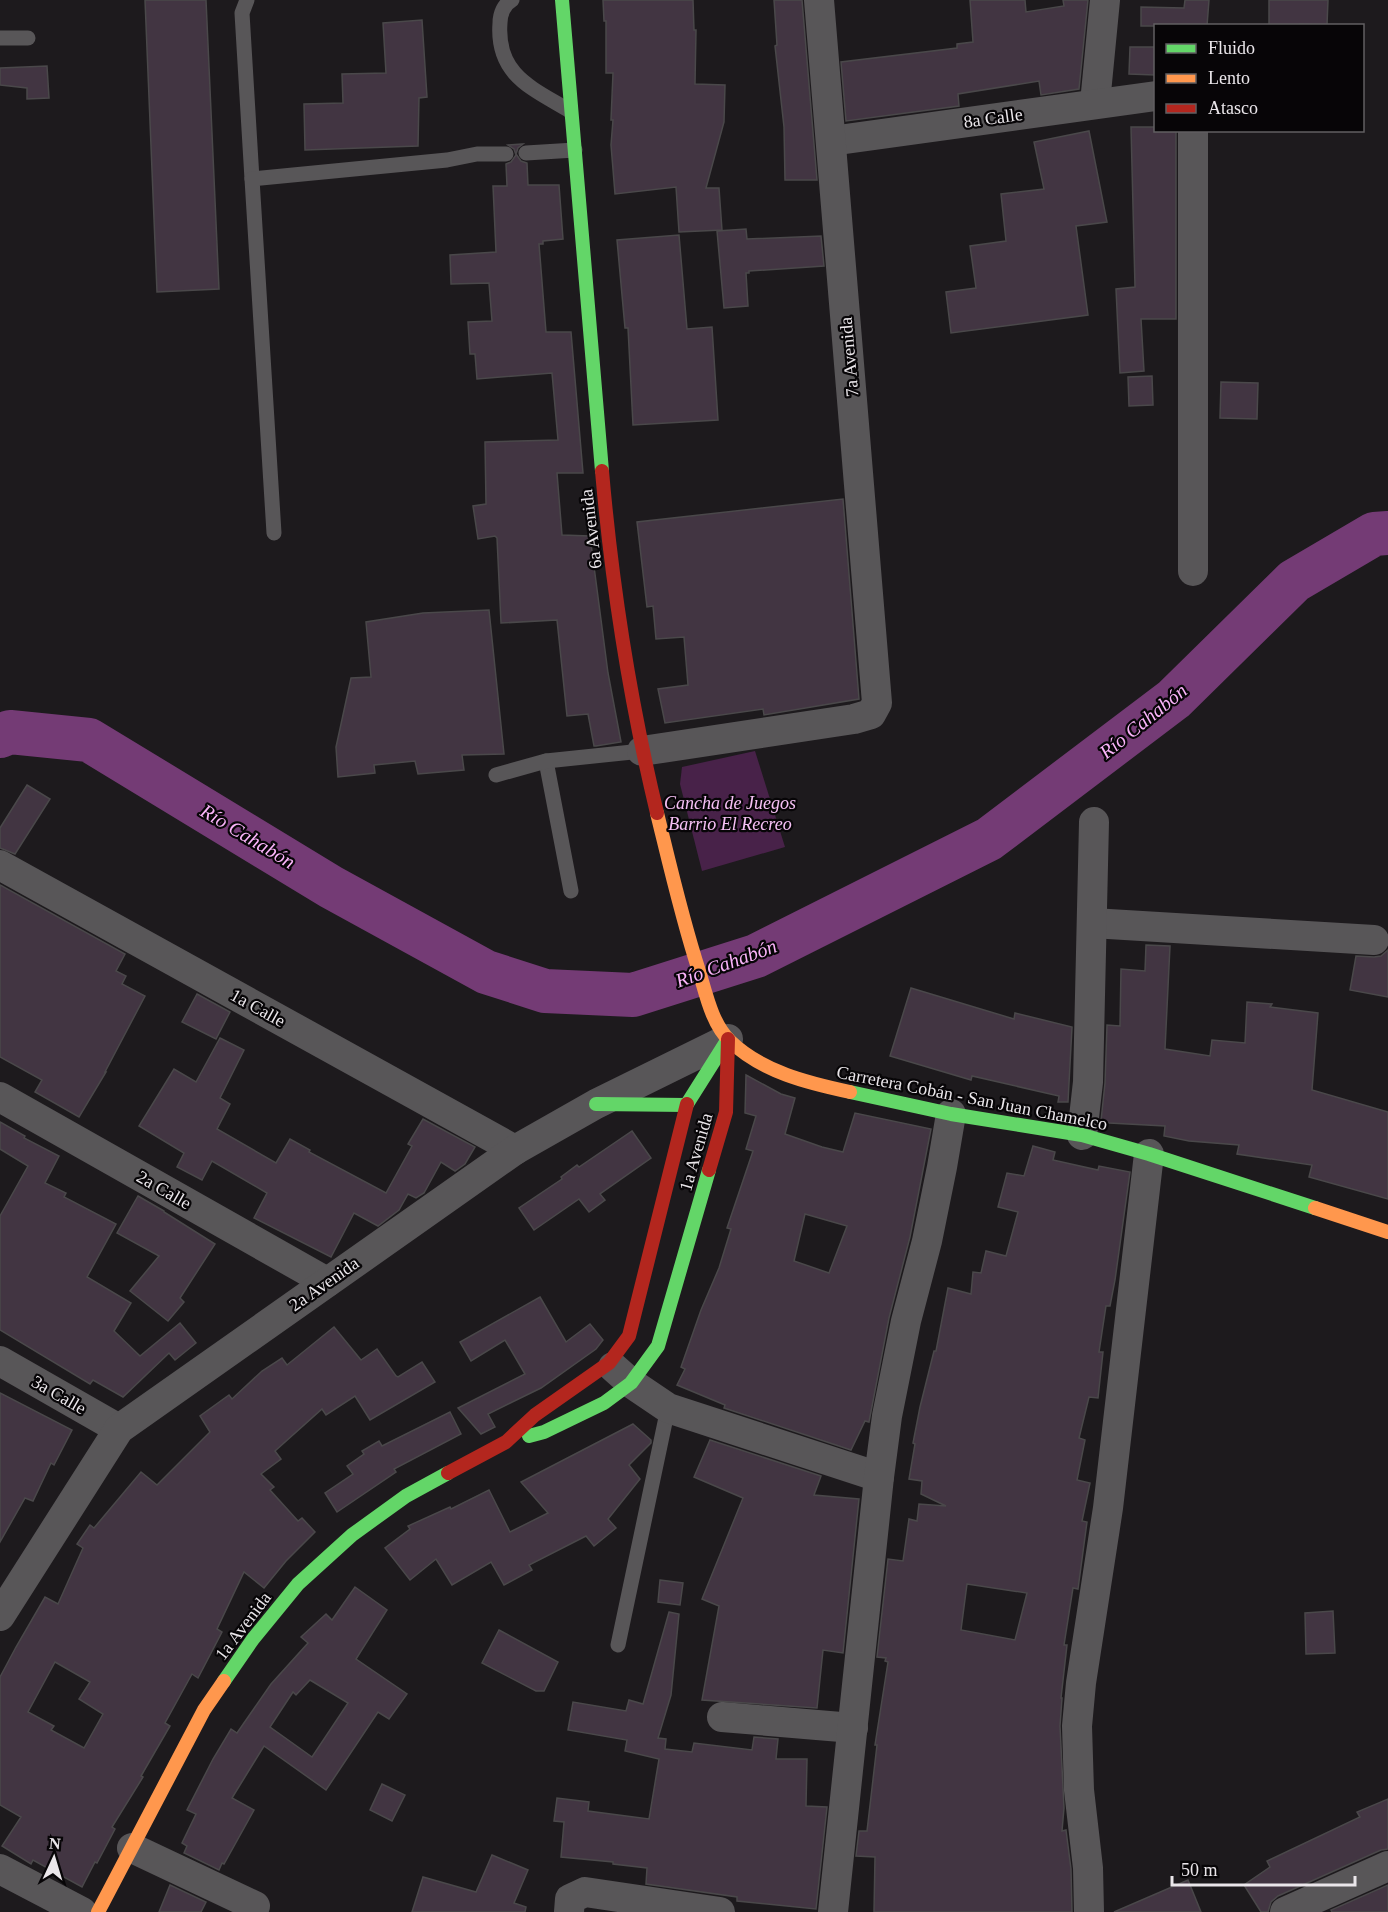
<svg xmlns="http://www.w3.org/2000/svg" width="1388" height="1912" viewBox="0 0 1388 1912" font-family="'Times New Roman',serif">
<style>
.green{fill:#482249}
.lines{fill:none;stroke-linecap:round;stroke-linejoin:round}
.river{stroke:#743b75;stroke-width:44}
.building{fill:#423542;stroke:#4a484a;stroke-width:1.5;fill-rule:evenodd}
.lane{stroke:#585658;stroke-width:15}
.street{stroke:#585658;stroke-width:30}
.fast{stroke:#63d668;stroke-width:14}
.slow{stroke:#ff974d;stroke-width:14}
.jam{stroke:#b3261e;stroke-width:14}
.labels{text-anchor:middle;stroke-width:4.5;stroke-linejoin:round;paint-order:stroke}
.street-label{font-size:18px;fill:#eae6ea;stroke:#070507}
.park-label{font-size:18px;font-style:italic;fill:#f6c0f5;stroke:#070507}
.water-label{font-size:20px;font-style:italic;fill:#fab3f9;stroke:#070507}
</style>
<rect width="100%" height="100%" fill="#1d1a1d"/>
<polygon class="green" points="755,751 785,847 702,871 680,784 682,767"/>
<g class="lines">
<polyline class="river" points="0,736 10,732 89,740 331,887 486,972 545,991 633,995 756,956 989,839 1174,699 1294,581 1374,534 1388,533"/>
</g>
<g class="building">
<polygon points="145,0 206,0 219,289 157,292"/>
<polygon points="603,0 693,0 694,30 696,30 695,84 725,85 724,122 706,188 719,188 722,230 679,232 676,187 615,194 611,145 613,120 611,120 613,73 606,73 606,21 604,21"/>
<polygon points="774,0 802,0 817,180 785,180 784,127 775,46 777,45"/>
<polygon points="970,0 1025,0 1026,12 1064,6 1063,0 1088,0 1079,89 1041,95 1039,81 958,94 959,106 846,121 841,62 957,48 957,44 973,42"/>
<polygon points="1185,0 1209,0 1207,26 1141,26 1141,7 1184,8"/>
<polygon points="1269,0 1328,0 1327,25 1300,24 1300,26 1269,26"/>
<polygon points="422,20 427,97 419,98 418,146 305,150 304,104 343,103 342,74 386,73 383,23"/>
<polygon points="1130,47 1155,47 1155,75 1129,74"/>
<polygon points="47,66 49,98 27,99 27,88 0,85 0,68"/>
<polygon points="1131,127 1155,127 1155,130 1176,130 1176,319 1141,319 1144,371 1120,373 1116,289 1135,287"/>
<polygon points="1089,131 1107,222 1076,226 1088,315 951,333 946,292 976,288 970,246 1006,241 1001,194 1044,189 1034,142"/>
<polygon points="523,144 518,148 516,154 521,161 527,163 528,185 559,185 563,239 543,241 543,244 539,244 546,332 571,332 583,473 557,473 562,535 590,536 608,673 621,742 596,746 594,746 588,714 567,716 557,620 501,623 497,538 495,536 478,539 473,506 486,504 485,442 558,440 552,373 477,379 475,354 470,354 468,322 492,321 489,283 451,284 450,255 496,252 493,186 507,186 506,164 511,162 516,155 514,149 508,145"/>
<polygon points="746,229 747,239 821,236 824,266 749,271 749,273 746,273 748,306 724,308 717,231"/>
<polygon points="679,235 687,329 712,327 718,420 633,425 628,328 625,328 617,240"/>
<polygon points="1152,376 1153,405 1129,406 1128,377"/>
<polygon points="1221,382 1258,383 1257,419 1220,418"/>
<polygon points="843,499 859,699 764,715 763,709 665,723 658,689 688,685 684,637 656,639 653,606 647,607 637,522"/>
<polygon points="489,610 504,754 462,755 464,770 418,774 415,761 374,765 375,773 338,777 336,747 351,678 371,677 366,622 423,613"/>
<polygon points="27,785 50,799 15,854 0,848 0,828"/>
<polygon points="0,885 125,954 116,971 126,976 122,984 145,996 105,1072 106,1072 79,1117 35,1092 42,1080 0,1057"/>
<polygon points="1146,945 1170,946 1165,1049 1210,1056 1212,1040 1245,1043 1247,1002 1272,1004 1270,1007 1318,1013 1312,1090 1388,1112 1388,1199 1309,1177 1312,1165 1237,1154 1239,1145 1189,1141 1164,1136 1165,1126 1109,1123 1101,1121 1105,1083 1107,1025 1120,1026 1121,969 1145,971"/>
<polygon points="1388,950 1388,997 1350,990 1356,956 1374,957 1381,956"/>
<polygon points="911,988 1014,1019 1015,1013 1072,1027 1068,1102 1058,1102 1059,1096 972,1076 971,1080 890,1056"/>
<polygon points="197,994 230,1012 216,1039 182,1022"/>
<polygon points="220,1038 244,1050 220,1098 230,1104 217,1129 276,1163 290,1139 310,1150 309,1152 386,1193 412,1146 408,1144 423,1119 475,1147 465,1164 455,1171 441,1162 424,1193 416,1198 408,1194 399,1210 378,1226 354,1213 331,1257 254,1218 267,1193 212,1161 202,1180 177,1167 184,1153 139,1126 174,1069 196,1082"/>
<path d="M746 1075 781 1094 795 1098 785 1134 822 1147 843 1152 855 1113 931 1129 910 1237 889 1318 869 1422 865 1421 851 1450 724 1408 725 1405 677 1385 685 1369 681 1367 701 1310 719 1268 731 1229 727 1228 753 1151 746 1149 756 1116 745 1113ZM805 1214 847 1226 829 1273 794 1261Z"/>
<polygon points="0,1122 25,1136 24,1138 59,1156 45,1183 66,1193 64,1197 116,1224 87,1277 131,1303 114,1331 140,1356 180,1323 196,1343 175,1360 169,1353 123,1397 93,1380 90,1384 0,1330 0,1216 28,1166 0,1149"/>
<polygon points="632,1131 651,1158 600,1194 605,1200 589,1212 579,1199 534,1230 519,1208 562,1179 561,1177 577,1165 579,1167"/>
<path d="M1033 1146 1055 1152 1053 1160 1098 1170 1099 1166 1130 1172 1115 1280 1110 1306H1106L1099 1352H1103L1098 1398 1089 1397 1079 1438 1085 1440 1077 1480 1090 1483 1082 1521 1087 1522 1078 1589 1073 1588 1064 1645H1067L1061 1698H1062L1060 1726 1064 1808 1062 1831 1066 1830 1071 1869 1072 1912H874L875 1857 856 1856 859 1831H867L877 1745H875L888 1662 885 1661 886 1658 877 1657 888 1559 903 1561 909 1519 917 1521 919 1504 946 1506 921 1494 922 1481 909 1479 915 1444 913 1443 920 1407 934 1351H936L948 1288 971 1294 973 1272 981 1273 986 1251 1006 1256 1018 1212 998 1207 1007 1173 1024 1176ZM967 1584 1027 1593 1015 1640 961 1630Z"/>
<polygon points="138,1196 164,1211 164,1212 215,1244 180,1298 184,1302 168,1321 130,1291 159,1256 117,1233"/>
<polygon points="540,1297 566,1342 590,1324 603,1340 596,1349 541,1388 488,1414 495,1427 481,1434 458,1408 525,1374 505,1340 471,1361 460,1342"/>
<path d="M334 1327 361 1360 377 1349 396 1376 398 1377 422 1362 435 1382 370 1420 355 1396 326 1415 322 1409 275 1451 281 1459 261 1474 274 1487 270 1490 298 1521 302 1518 315 1532 286 1561 264 1588 244 1572 217 1629 222 1632 198 1678 192 1674 165 1723 170 1726 141 1776 143 1777 112 1827 115 1829 97 1863 95 1862 82 1887 33 1860 31 1864 2 1846 21 1817 0 1805V1677L16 1647 45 1597 58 1604 83 1548 77 1544 90 1525 94 1528 141 1472 157 1485 210 1432 200 1416 229 1395 232 1399 262 1371 282 1358 287 1365ZM55 1662 90 1682 79 1699 103 1714 84 1748 51 1730 54 1726 28 1712Z"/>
<polygon points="0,1393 72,1430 54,1465 51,1463 33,1501 25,1498 0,1542"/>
<polygon points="450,1412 461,1434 394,1469 396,1472 337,1512 325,1493 353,1474 347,1466 364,1454 362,1451 379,1441 382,1446"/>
<polygon points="633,1424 651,1440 651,1443 629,1465 640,1479 608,1519 616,1528 594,1546 586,1536 529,1565 532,1570 504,1585 491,1562 452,1585 436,1559 410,1580 385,1548 410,1529 408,1526 450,1507 451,1509 489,1490 510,1532 548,1513 521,1482"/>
<polygon points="710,1440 821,1476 814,1495 859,1499 843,1653 823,1650 817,1708 702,1700 719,1606 702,1599 743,1498 694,1477"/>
<polygon points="660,1580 683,1583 680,1605 658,1602"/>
<path d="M355 1587 387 1610 356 1659 407 1694 389 1719 378 1712 326 1790 264 1746 232 1798 254 1810 224 1864 222 1863 219 1870 184 1853 187 1846 182 1843 196 1814 187 1810 213 1759 231 1729 237 1733 271 1684 308 1643 301 1637 326 1614 332 1620ZM310 1680 348 1703 312 1757 270 1727 293 1692 296 1695Z"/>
<polygon points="1333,1611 1335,1653 1306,1654 1305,1613"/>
<polygon points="669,1612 679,1614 671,1695 658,1738 666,1739 665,1749 692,1752 694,1743 752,1750 754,1737 778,1739 776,1759 807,1759 806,1806 827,1807 816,1909 737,1901 737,1897 646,1884 647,1868 613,1864 613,1862 561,1857 564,1822 554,1821 557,1798 589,1802 588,1811 649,1819 659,1759 625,1751 627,1740 568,1730 573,1702 626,1711 629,1700 643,1704"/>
<polygon points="499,1630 558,1662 544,1691 536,1691 482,1663"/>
<polygon points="382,1784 405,1795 392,1821 370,1810"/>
<polygon points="1388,1799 1388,1849 1381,1850 1278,1896 1271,1902 1268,1912 1261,1912 1244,1885 1270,1867 1267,1861 1360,1817 1357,1812"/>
<polygon points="492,1855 528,1870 514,1903 526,1907 525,1912 412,1912 423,1877 476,1892"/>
<polygon points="1188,1880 1201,1912 1114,1912"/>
<polygon points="170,1885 206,1902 201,1912 159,1912"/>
<polygon points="1388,1885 1388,1912 1332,1912 1331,1910"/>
</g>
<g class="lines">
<g class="lane">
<polyline points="247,0 242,13 252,179"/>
<path d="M512 0C504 4 500 14 500 23 496 75 532 88 570 111"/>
<polyline points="0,38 28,38"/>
<polyline points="526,153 575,150"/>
<polyline points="274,533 252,179 447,160 477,154 506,154"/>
<polyline points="546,761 571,891"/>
<polyline points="496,775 546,761 642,751"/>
<polyline points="618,1645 668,1408"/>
</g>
<g class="street">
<polyline points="1095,103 1105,0"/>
<polyline points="831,141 1156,96"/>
<polyline points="1193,571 1193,130"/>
<polyline points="642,751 854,719 871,714 877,703 819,0"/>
<polyline points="0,865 515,1150"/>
<polyline points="1092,923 1374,940"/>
<polyline points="0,1097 327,1282"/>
<polyline points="1082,1135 1088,1082 1094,822"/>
<polyline points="0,1361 119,1429"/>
<polyline points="613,1367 631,1383 668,1408 879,1477"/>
<polyline points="0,1616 119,1429 515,1150 596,1104 728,1039"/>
<polyline points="722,1717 853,1728"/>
<polyline points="132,1848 255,1906"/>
<polyline points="0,1869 82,1912"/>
<polyline points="569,1912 570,1899 585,1892 720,1912"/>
<polyline points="833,1912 879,1477 887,1416 906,1321 927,1241 942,1167 951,1114"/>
<polyline points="1089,1912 1088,1868 1079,1790 1077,1726 1081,1683 1108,1508 1149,1154"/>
<polyline points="1285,1912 1388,1866"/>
</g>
<g class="fast">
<polyline points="562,0 602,471"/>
<polyline points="850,1092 951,1114 1082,1135 1149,1154 1315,1208"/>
<polyline points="596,1104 686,1105"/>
<polyline points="687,1104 728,1039"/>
<polyline points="529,1436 544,1432 604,1403 631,1383 658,1346 709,1170"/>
<polyline points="224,1681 253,1639 298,1584 352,1535 406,1496 448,1473"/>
</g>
<g class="slow">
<path d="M657 813C670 866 682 919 699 971 706 994 712 1024 730 1041 762 1072 808 1083 850 1092"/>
<polyline points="1315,1208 1388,1232"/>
<polyline points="98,1912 204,1710 224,1681"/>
</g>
<g class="jam">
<path d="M602 471C612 586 630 701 657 813"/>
<polyline points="709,1170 726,1112 728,1039"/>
<polyline points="448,1473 506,1442 535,1415 609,1363 629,1336 687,1104"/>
</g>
</g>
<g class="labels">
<g class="street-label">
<text transform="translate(993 118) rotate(-8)" y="6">8a Calle</text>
<text transform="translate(849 357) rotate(-95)" y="6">7a Avenida</text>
<text transform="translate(591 529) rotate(-97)" y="6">6a Avenida</text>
<text transform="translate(258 1008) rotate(29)" y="6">1a Calle</text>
<text transform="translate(972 1098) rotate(11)" y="6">Carretera Cobán - San Juan Chamelco</text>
<text transform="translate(696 1152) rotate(-74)" y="6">1a Avenida</text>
<text transform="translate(164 1190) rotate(30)" y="6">2a Calle</text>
<text transform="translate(324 1284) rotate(-35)" y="6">2a Avenida</text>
<text transform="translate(59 1395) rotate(30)" y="6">3a Calle</text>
<text transform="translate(243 1626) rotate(-53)" y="6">1a Avenida</text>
</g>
<g class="park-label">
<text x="730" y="809">Cancha de Juegos<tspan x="730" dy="21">Barrio El Recreo</tspan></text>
</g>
<g class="water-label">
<text transform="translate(1143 721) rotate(-39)" y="7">Río Cahabón</text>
<text transform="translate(248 836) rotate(31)" y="7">Río Cahabón</text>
<text transform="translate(726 963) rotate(-20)" y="7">Río Cahabón</text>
</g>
</g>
<rect x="1154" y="24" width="210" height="108" fill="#070507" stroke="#625f62" stroke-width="1.5"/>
<rect x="1166" y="44" width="30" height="9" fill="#63d668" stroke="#625f62" stroke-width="1.5"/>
<text x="1208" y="54" font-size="18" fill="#eae6ea">Fluido</text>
<rect x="1166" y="74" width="30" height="9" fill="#ff974d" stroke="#625f62" stroke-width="1.5"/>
<text x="1208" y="84" font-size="18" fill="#eae6ea">Lento</text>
<rect x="1166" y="104" width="30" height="9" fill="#b3261e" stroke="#625f62" stroke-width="1.5"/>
<text x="1208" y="114" font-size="18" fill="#eae6ea">Atasco</text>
<g transform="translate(54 1858) rotate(4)" stroke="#070507" stroke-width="4.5" paint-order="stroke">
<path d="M0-4.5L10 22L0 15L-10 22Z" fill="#eae6ea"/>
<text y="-9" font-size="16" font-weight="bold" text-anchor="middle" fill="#eae6ea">N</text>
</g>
<path d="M1172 1876v9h183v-9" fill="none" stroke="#eae6ea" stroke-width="3"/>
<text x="1181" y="1876" font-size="18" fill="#eae6ea" stroke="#070507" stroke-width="4.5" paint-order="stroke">50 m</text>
</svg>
